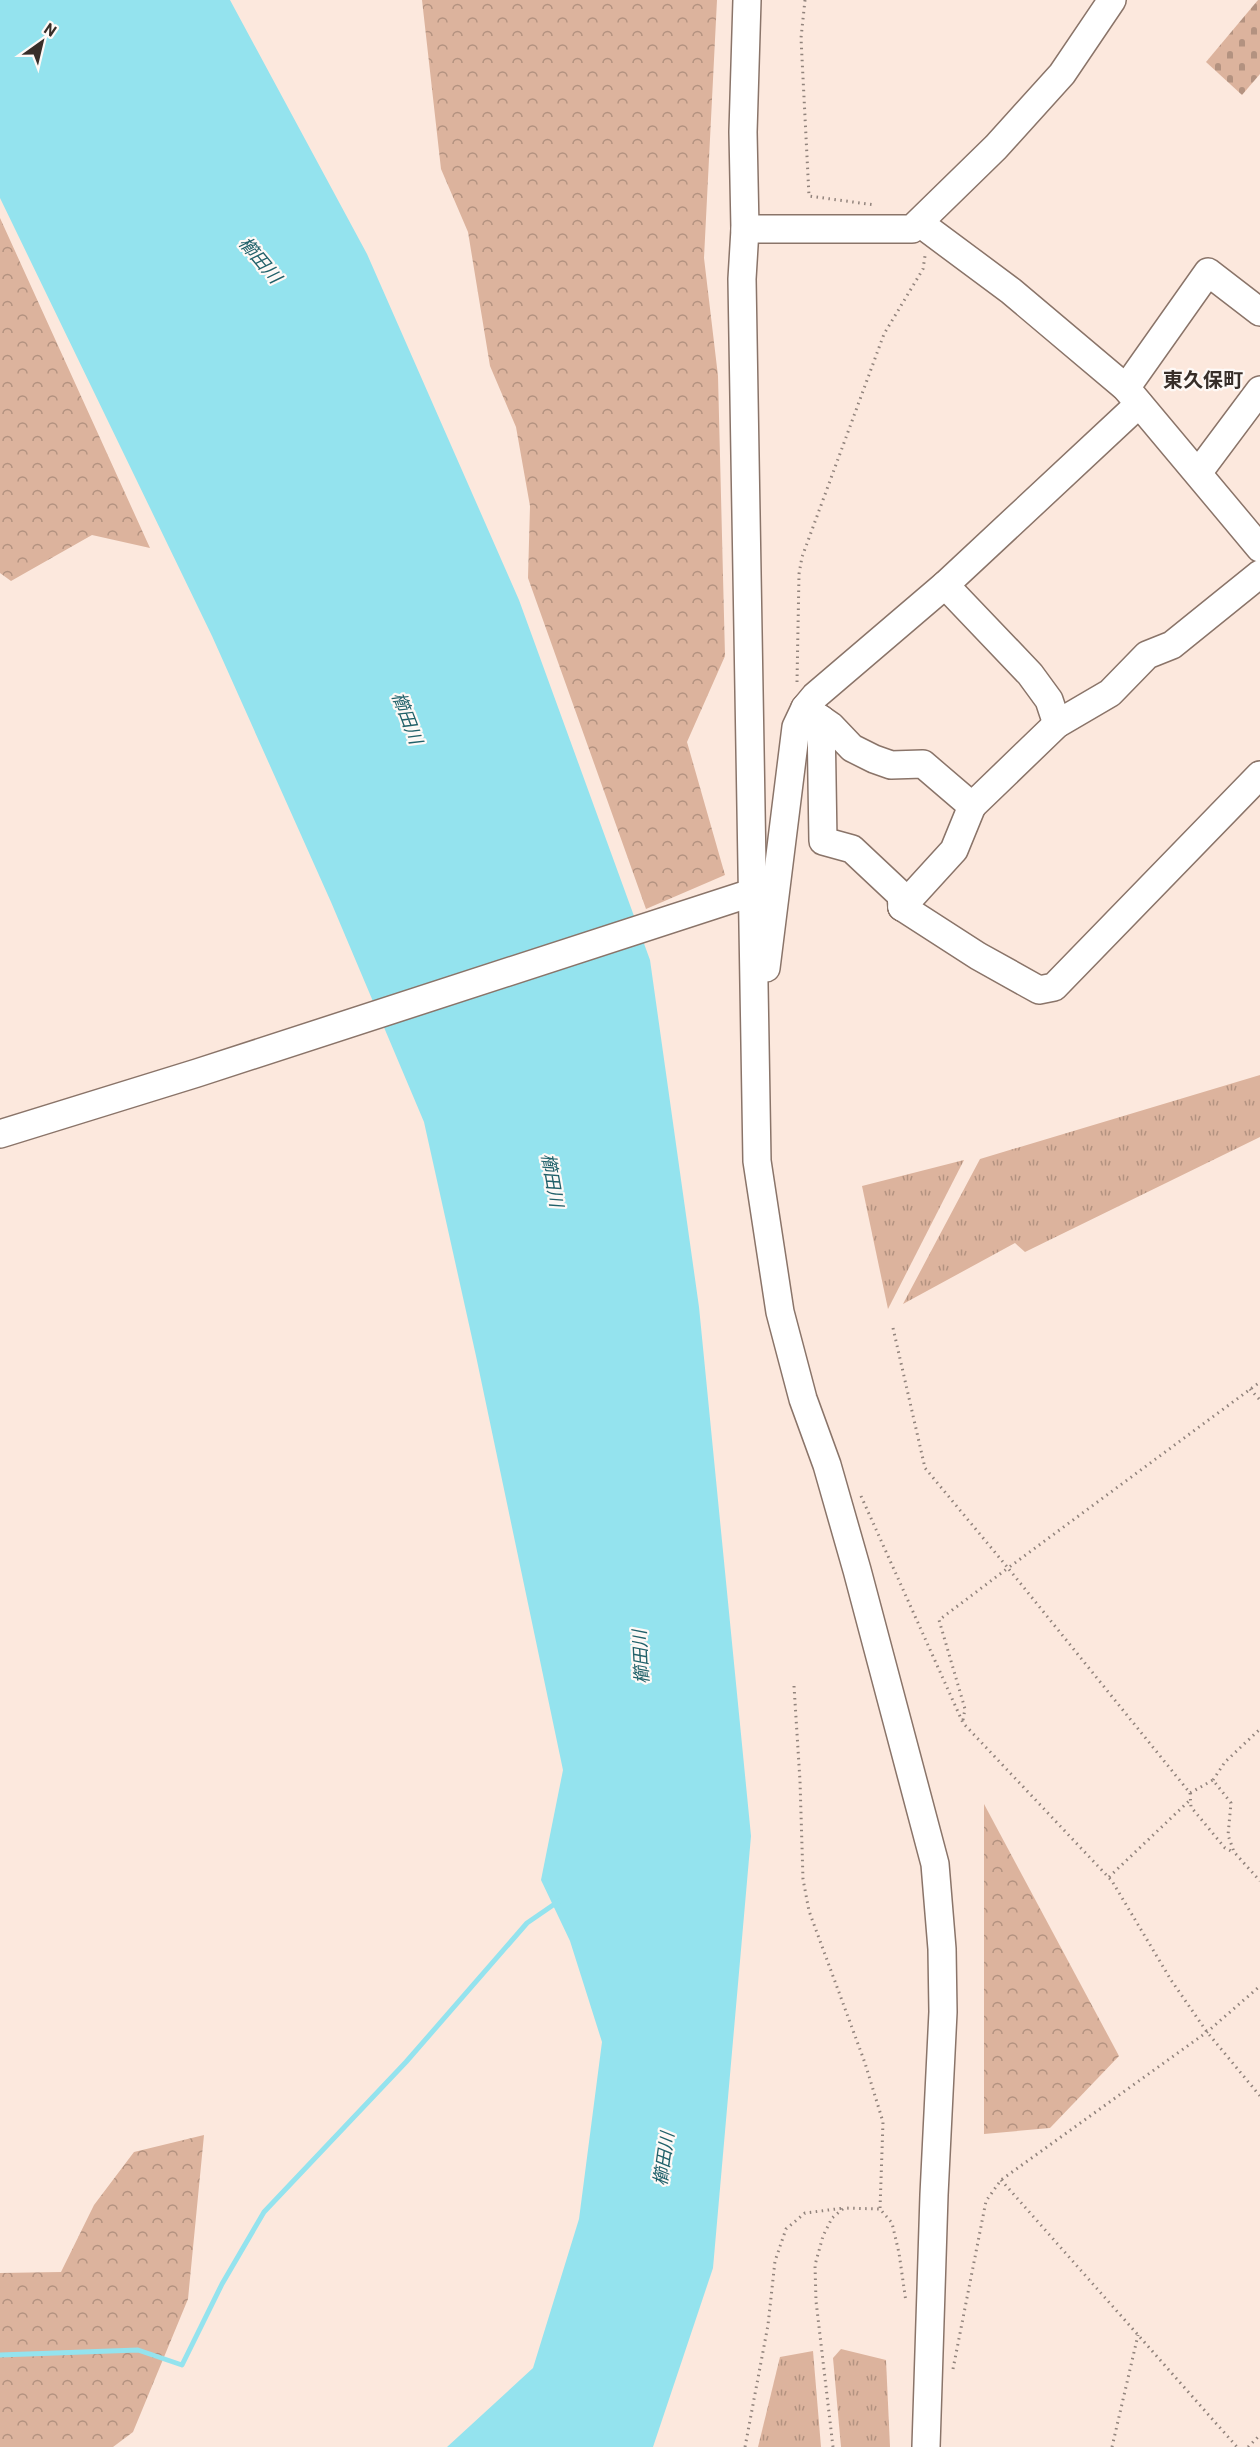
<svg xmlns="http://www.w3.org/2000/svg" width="1260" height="2447" viewBox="0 0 1260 2447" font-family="Barlow,'Noto Sans JP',sans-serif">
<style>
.grass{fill:url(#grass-tufts)}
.forest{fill:url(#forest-crowns)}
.cemetery{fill:url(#cemetery-stones)}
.water{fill:#94e3ee}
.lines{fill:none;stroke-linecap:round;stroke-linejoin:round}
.stream{stroke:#94e3ee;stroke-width:5}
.minor-casing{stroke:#8a7469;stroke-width:30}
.path{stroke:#91837c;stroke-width:3;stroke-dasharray:1.5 4.5;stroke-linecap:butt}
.minor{stroke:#fff;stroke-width:27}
.labels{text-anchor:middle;stroke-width:4.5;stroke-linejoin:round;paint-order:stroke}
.water-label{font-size:18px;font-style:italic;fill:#21616a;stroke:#fef9f6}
.quarter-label{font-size:20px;font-weight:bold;fill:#372e29;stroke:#fef9f6}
</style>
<defs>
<pattern id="grass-tufts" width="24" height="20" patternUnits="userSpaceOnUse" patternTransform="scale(1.5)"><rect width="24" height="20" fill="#dcb39d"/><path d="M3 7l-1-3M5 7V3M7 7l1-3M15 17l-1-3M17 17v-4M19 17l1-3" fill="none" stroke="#b39280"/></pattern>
<pattern id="forest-crowns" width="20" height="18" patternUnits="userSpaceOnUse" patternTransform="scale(1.5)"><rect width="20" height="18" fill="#dcb39d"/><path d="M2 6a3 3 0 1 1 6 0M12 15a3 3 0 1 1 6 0" fill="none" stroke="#b39280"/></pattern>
<pattern id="cemetery-stones" width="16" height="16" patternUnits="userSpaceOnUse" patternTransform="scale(1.5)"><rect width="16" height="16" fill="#dcb39d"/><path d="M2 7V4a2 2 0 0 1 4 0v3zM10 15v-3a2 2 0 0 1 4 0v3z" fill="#b39280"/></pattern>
</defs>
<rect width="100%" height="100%" fill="#fce8dd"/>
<g class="grass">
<polygon points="1260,1075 1260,1137 1025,1252 1015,1243 903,1304 980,1159"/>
<polygon points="964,1160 888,1309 862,1186"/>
<polygon points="841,2349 886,2360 890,2447 841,2447 833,2358"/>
<polygon points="813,2351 821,2447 758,2447 780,2357"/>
</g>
<g class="forest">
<polygon points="422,0 717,0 704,258 718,376 725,656 687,742 725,875 646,909 528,578 530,506 516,427 490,366 468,232 441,169"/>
<polygon points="0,218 150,548 92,535 11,581 0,573"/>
<polygon points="984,1804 1119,2056 1050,2128 984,2134"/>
<polygon points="204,2135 188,2299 133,2432 113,2447 0,2447 0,2273 61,2272 94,2205 134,2152"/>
</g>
<polygon class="cemetery" points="1258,0 1260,0 1260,74 1242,95 1206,62"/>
<polygon class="water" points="0,0 230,0 367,254 519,600 650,960 699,1307 751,1836 713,2268 653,2447 447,2447 533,2368 579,2219 602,2042 570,1941 541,1880 563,1770 476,1356 424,1122 331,902 212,636 0,198"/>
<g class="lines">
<polyline class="stream" points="0,2355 138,2350 182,2365 222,2284 264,2212 406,2062 527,1923 559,1901"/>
<defs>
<g id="minor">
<polyline points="747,0 743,132 745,229 742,279 757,1161 780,1312 803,1399 827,1465 857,1570 935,1864 942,1949 943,2012 934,2195 926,2447"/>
<polyline points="923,219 929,230 1011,291 1126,388 1260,548"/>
<polyline points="745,229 912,229 996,147 1062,74 1112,0"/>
<polyline points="1126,388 1208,272 1260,312"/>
<polyline points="1198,473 1260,390"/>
<polyline points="945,585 1030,674 1049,700 1057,724"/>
<polyline points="805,708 831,726 852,748 874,759 891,765 923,764 972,806 1057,724 1110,693 1147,655 1172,645 1260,574"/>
<polyline points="821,719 823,841 852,849 901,895 902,907"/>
<polyline points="902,907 978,956 1039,990 1054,987 1260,775"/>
<polyline points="902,907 954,850 972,806"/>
<polyline points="766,968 796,727 805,708 815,696 945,585 1139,404"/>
<polyline points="0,1134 197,1073 751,893"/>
</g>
</defs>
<use href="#minor" class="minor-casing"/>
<g class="path">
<polyline points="805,0 801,38 809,196 875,205"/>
<polyline points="797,682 799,574 802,557 884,334 923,269 925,256"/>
<polyline points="893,1328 925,1468 1008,1568 1260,1382"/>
<polyline points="1250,1389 1260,1400"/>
<polyline points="861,1496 963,1723 1112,1881 1171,1980 1207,2032 1260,2096"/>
<polyline points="794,1686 800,1781 803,1879 809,1911 865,2063 883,2122 880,2209"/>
<polyline points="963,1720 965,1709 939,1620 1008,1568 1190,1793 1213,1780 1231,1803 1228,1835 1234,1852 1260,1881"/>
<polyline points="1213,1780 1225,1762 1260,1729"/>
<polyline points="1190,1793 1191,1807 1225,1848 1233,1852"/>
<polyline points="1109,1877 1190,1800"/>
<polyline points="1001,2180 1237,2447"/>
<polyline points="953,2369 986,2201 1001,2180 1207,2032 1260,1986"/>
<polyline points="745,2447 768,2325 775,2261 786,2229 805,2213 844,2208"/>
<polyline points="833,2447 816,2301 815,2265 823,2236 832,2218 844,2208 880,2209 892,2223 899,2253 906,2302"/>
<polyline points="1112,2447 1138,2335"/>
<polyline points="1248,2447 1260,2435"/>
</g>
<use href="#minor" class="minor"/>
</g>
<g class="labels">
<g class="water-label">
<text transform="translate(260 260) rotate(50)" y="6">櫛田川</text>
<text transform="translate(407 718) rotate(69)" y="6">櫛田川</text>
<text transform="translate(552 1180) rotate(80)" y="6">櫛田川</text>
<text transform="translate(641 1657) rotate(-93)" y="6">櫛田川</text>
<text transform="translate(664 2159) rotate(-82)" y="6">櫛田川</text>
</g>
<g class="quarter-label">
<text x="1203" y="387">東久保町</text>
</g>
</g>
<g transform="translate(42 42) rotate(34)" stroke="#fef9f6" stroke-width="4.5" paint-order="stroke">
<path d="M0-4.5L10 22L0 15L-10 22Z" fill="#372e29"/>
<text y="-9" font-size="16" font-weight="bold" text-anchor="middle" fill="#372e29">N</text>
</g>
</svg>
